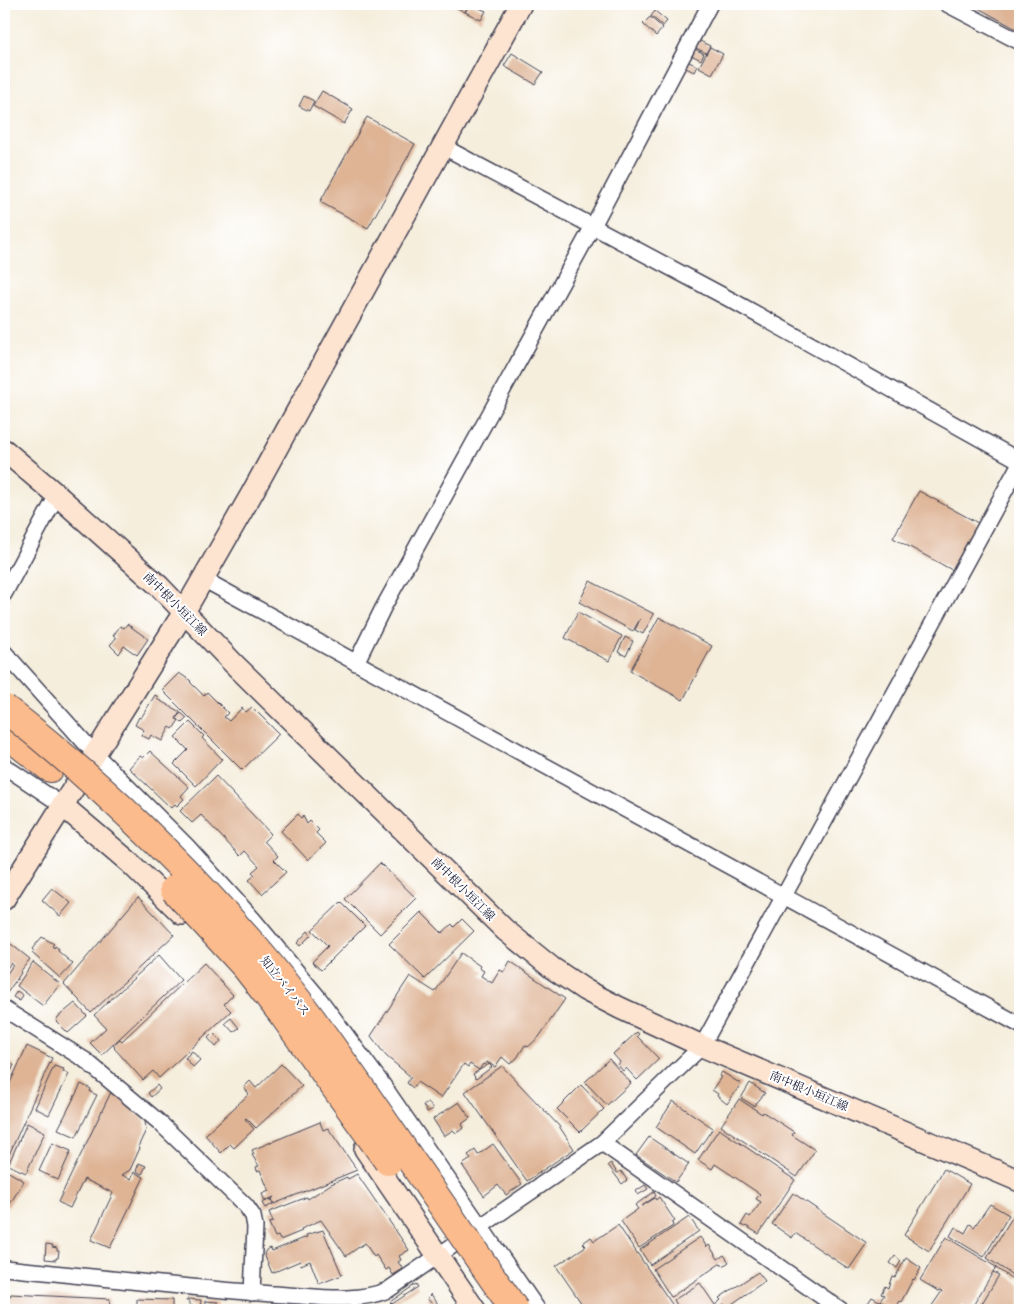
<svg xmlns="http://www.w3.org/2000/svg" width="1024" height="1314" viewBox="0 0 1024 1314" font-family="'Libre Caslon Text','Noto Serif JP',serif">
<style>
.building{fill:#deb495}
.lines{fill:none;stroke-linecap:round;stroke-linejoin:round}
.street-casing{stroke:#424153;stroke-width:18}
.secondary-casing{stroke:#424153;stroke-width:24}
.highway-casing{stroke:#424153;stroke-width:30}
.street{stroke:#fff;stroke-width:15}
.secondary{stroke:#fde4d1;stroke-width:21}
.highway{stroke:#fbbb8c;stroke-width:28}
.highway-bridge-casing{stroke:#424153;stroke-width:30;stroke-linecap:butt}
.highway-bridge{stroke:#fbbb8c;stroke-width:28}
.labels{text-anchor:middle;stroke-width:4;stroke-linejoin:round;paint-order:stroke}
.street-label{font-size:12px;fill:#22223b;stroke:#fff}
</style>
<rect width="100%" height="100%" fill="#fff"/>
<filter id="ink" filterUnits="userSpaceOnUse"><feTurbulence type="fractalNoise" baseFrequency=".02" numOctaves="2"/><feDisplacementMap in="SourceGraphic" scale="10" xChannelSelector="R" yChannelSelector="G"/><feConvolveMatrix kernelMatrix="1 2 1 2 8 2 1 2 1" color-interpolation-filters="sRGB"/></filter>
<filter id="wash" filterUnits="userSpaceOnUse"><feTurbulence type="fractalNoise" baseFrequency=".0096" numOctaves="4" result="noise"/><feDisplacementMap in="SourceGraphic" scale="20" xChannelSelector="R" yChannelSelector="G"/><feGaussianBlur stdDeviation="1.12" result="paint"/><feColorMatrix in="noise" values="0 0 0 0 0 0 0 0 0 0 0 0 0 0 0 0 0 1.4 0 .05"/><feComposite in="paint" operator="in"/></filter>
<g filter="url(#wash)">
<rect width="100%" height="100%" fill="#f5eedd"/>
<g id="blocks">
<g class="building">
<polygon points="450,4 469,4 465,12"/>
<polygon points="470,4 486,11 481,20 465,12"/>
<polygon points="971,4 1020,4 1020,31"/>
<polygon points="655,11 667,21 663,26 651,16"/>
<polygon points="650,17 663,28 656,36 643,24"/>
<polygon points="700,41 710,46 706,53 696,48"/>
<polygon points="710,47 723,54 712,74 699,67"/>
<polygon points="695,49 704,54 701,60 691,55"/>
<polygon points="512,53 543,72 535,84 504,66"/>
<polygon points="687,61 697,66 694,72 684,67"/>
<polygon points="322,91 353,109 344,124 313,106"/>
<polygon points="304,96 314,101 309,111 299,106"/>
<polygon points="367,117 415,144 368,228 320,202"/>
<polygon points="919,491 978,523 952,570 893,538"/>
<polygon points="590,581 654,614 643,634 635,630 640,619 633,631 579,602"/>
<polygon points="578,612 622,636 609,661 565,638"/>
<polygon points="659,617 712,646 683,700 630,671"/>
<polygon points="127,624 148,639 137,655 124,646 119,654 110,645 116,638 113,636 120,626 124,628"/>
<polygon points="625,637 633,641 626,656 618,652"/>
<polygon points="179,673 191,681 190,682 204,696 207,692 228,713 224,717 229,721 242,708 246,712 252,707 279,734 242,770 162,690"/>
<polygon points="155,695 159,697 157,699 180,712 176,719 179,720 173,729 170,727 162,741 151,735 149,739 141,735 144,730 135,725 139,717 141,718"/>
<polygon points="181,713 187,718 182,723 176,718"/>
<polygon points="190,722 204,736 202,738 222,759 196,786 174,764 188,750 175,737"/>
<polygon points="150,751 189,787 181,796 184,799 177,806 175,804 171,808 129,768 140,756 143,758"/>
<polygon points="216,776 271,834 264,841 278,856 274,860 286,872 262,894 249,880 255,875 252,872 259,866 245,851 240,856 201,815 192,823 180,811"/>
<polygon points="298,814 301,818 303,816 307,824 310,821 319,830 316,833 326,843 308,860 281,831"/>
<polygon points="380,863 416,898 380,934 345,899"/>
<polygon points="52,888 71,903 60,916 42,900"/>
<polygon points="138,897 174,935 91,1013 64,984"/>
<polygon points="341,902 365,926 321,970 312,962 328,946 312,930"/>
<polygon points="421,912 442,933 452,924 454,927 462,919 474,931 425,979 389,944"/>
<polygon points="308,931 311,935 300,946 297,943"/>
<polygon points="42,937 54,944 52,946 54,948 55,946 59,949 58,951 73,964 60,978 32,953 34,951 32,949"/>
<polygon points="7,941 30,959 20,972 21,973 7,993 4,991 6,987 4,985 4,978 13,965 11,963 7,968 4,966 7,960 4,958 4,942 5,943"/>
<polygon points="461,953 480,966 479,968 484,971 481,976 492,983 500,970 504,972 510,961 565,999 539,1037 528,1047 525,1045 517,1058 510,1064 502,1057 495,1067 487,1062 485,1065 483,1064 479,1070 470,1064 468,1067 464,1064 441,1098 417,1082 413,1088 407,1083 411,1077 386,1056 371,1036 410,976 435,992"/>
<polygon points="159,955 181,980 102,1055 90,1043 106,1028 94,1015"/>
<polygon points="33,962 60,984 43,1006 17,986"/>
<polygon points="204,963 233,995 224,1004 231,1011 159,1078 153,1071 143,1080 114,1048 115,1047 113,1045 120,1039 122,1041"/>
<polygon points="17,991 23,995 20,1001 13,997"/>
<polygon points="75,1003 87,1016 68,1033 56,1021 58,1017"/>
<polygon points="231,1018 239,1028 233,1032 225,1023"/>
<polygon points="637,1032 639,1034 637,1036 659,1059 637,1080 626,1068 623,1071 618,1065 620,1062 613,1054"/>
<polygon points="213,1033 221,1041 216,1047 208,1038"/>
<polygon points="27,1046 52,1058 4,1166 4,1096"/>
<polygon points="192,1051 200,1060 193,1067 185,1058"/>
<polygon points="609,1059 631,1083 607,1105 585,1082"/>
<polygon points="4,1060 14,1065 4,1087"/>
<polygon points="281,1064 302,1086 256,1128 246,1118 245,1119 254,1129 234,1148 230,1144 221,1153 205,1135 249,1094 244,1087 250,1081 256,1088"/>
<polygon points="489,1064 492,1067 476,1079 473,1074"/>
<polygon points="54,1066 64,1069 63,1071 69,1074 49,1115 35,1108"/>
<polygon points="502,1066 559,1126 574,1149 527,1181 465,1092"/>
<polygon points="722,1072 741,1084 727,1104 717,1096 718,1094 712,1090 721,1077 719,1076"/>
<polygon points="750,1083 765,1093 754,1106 741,1098"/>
<polygon points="81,1084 91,1089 90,1092 97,1095 76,1137 58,1129"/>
<polygon points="157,1085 160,1089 151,1097 148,1093"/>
<polygon points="581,1085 604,1109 580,1132 557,1109"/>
<polygon points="112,1090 145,1121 146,1130 138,1147 140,1148 130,1170 122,1175 131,1179 134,1172 144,1177 110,1248 91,1240 113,1193 84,1179 70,1208 58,1202"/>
<polygon points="739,1099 762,1114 763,1112 794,1132 792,1135 815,1150 797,1177 721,1126"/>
<polygon points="673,1101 713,1128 695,1154 656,1127"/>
<polygon points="428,1102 433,1109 427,1112 423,1105"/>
<polygon points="459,1102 470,1118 462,1124 464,1128 456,1133 453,1130 444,1136 433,1119"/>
<polygon points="320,1122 323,1130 328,1128 357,1170 274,1204 272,1199 274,1197 265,1201 262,1194 269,1191 260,1170 257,1171 256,1167 259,1166 252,1155 254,1154 252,1150"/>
<polygon points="27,1123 45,1132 26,1173 8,1165"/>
<polygon points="719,1129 795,1180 759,1234 746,1226 745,1227 741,1225 747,1215 750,1217 761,1202 756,1199 760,1194 715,1164 712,1169 698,1160"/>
<polygon points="649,1137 689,1164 676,1182 636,1155"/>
<polygon points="52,1143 71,1151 58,1180 39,1171"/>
<polygon points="493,1144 522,1184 506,1195 498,1185 484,1196 462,1165 471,1159 468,1155 475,1150 478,1155"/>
<polygon points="139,1163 146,1166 142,1174 136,1171"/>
<polygon points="611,1163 617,1173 621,1171 627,1180 622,1184 608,1165"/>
<polygon points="944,1169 970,1184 929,1251 904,1235"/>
<polygon points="7,1171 24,1181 8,1207 4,1204 4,1177"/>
<polygon points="357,1174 409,1250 399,1256 401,1260 398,1262 403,1269 393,1275 389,1268 386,1270 376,1255 374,1257 365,1243 346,1256 321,1220 301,1229 302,1231 280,1240 278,1236 275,1237 269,1223 273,1222 269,1212 307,1197 308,1199 331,1184 347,1177 348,1179"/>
<polygon points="645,1185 648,1189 638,1195 636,1191"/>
<polygon points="654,1192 656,1196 642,1206 655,1198 656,1200 659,1197 675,1221 672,1223 673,1226 639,1248 621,1221 638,1209 635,1205"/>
<polygon points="793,1193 867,1243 849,1269 795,1233 792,1238 772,1224"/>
<polygon points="271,1199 273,1204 265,1208 262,1203"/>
<polygon points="990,1204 1009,1215 984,1257 950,1236 955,1227 965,1233 970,1224 974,1227"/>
<polygon points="1020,1205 1020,1273 1017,1278 987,1258"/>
<polygon points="689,1217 699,1231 650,1265 640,1250"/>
<polygon points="618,1225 676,1310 579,1310 584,1307 556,1266 586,1246 583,1243 591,1237 594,1241"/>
<polygon points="323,1230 342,1275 319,1284 310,1261 301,1265 300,1261 272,1273 264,1254 266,1250 271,1248 272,1251 307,1237 306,1235"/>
<polygon points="700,1237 707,1247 709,1245 718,1259 724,1255 729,1262 723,1266 721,1263 671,1297 653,1269"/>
<polygon points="946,1237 996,1267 971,1309 963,1304 959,1310 929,1310 942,1291 939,1290 938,1291 920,1280"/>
<polygon points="46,1244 53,1245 52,1247 57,1248 57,1251 59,1251 58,1258 56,1258 56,1260 45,1259"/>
<polygon points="895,1256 901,1261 897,1268 890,1263"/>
<polygon points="906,1258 921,1268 914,1280 913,1279 901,1302 899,1301 894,1309 880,1301 884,1295 881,1294 885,1286 888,1288 892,1276 895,1277"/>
<polygon points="996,1268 1020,1284 1020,1310 978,1310 999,1275 993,1272"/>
<polygon points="758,1272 765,1281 726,1308 724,1304 717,1309 718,1310 680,1310 674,1300 700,1283 715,1305 721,1300 719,1298"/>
<polygon points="416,1284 418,1287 392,1304 390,1302"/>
<polygon points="11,1294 110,1299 109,1310 4,1310 4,1297 10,1297"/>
<polygon points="431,1294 442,1310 437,1310 427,1298"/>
<polygon points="872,1297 881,1302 893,1310 866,1310 864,1309"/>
<polygon points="137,1299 172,1300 172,1310 137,1310"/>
<polygon points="187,1299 201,1300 200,1310 192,1310 193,1306 189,1305 189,1301 186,1301"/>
<polygon points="205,1301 218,1302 217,1310 204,1310"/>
<polygon points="267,1305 293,1306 293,1308 281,1308 280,1310 264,1310"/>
</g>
</g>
</g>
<g filter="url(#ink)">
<use href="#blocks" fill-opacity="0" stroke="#424153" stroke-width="1"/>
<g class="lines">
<defs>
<g id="street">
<polyline points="947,4 1020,42"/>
<polyline points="442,146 733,301 1020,461"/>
<polyline points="203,579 1020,1025"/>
<polyline points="4,594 51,506 58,496"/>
<polyline points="4,652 95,754 187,846 253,919 318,997 383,1085 538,1310"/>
<polyline points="356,663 383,608 593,226 710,4"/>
<polyline points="4,766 62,805"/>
<polyline points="4,1009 85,1060 159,1122 246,1206 253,1216 255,1227 252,1293"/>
<polyline points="602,1143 841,1310"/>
<path d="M4 1268C98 1277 192 1289 287 1295 320 1297 356 1303 388 1290L602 1143 702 1046 1020 463"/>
</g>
<g id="secondary">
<polyline points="4,450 58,496 159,586 233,663 505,930 552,968 585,990 620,1008 702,1046 1020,1181"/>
<polyline points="62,805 129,862 182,914"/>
<polyline points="4,899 184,612 251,495 521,4"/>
<polyline points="365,1149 475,1310"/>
</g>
<polyline id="highway" points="4,732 50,768"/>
</defs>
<use href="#street" class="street-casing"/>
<use href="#secondary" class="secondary-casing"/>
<use href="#highway" class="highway-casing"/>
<use href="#street" class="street"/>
<use href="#secondary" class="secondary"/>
<use href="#highway" class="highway"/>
<defs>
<g id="highway-bridge">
<path d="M4 708C96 779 181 862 257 950 302 1002 341 1060 381 1117 425 1181 470 1246 515 1310"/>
<polyline points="174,889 245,966 284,1016 388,1161"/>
</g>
</defs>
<use href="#highway-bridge" class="highway-bridge-casing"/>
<use href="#highway-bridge" class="highway-bridge"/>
</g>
</g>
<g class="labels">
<g class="street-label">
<text transform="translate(175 604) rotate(45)" y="4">南中根小垣江線</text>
<text transform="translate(463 889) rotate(45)" y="4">南中根小垣江線</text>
<text transform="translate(285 986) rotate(52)" y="4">知立バイパス</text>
<text transform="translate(809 1091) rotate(23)" y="4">南中根小垣江線</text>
</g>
</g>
<rect width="1024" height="1314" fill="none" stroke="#fff" stroke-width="20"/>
</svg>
